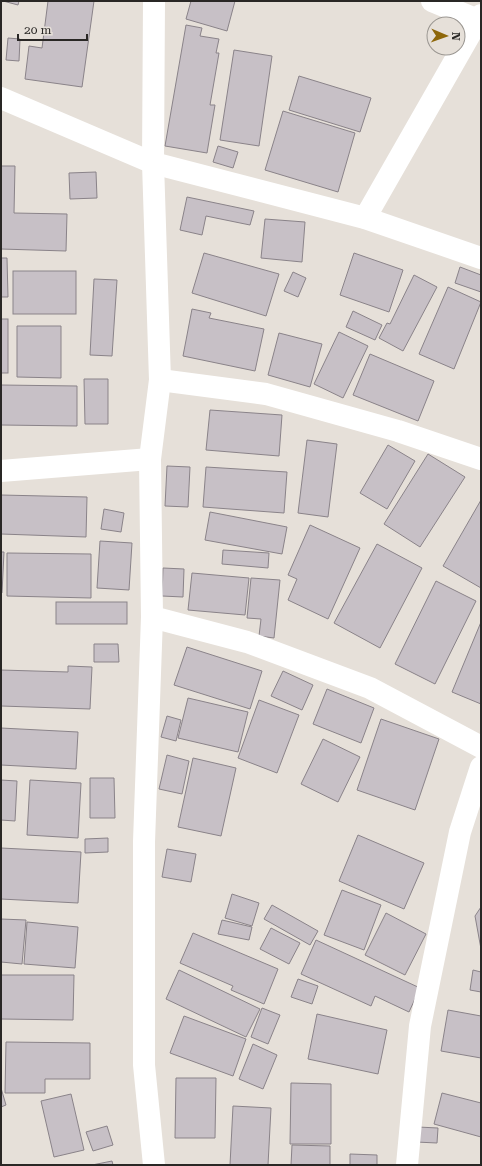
<svg xmlns="http://www.w3.org/2000/svg" width="482" height="1166" viewBox="0 0 482 1166" font-family="'Roboto Serif',serif">
<style>
.building{fill:#c7c0c6;stroke:#8a8389}
.lines{fill:none;stroke-linecap:round;stroke-linejoin:round}
.street{stroke:#fff;stroke-width:22}
</style>
<rect width="100%" height="100%" fill="#e6e0d9"/>
<g class="building">
<polygon points="3,1 19,1 18,5"/>
<polygon points="48,1 94,1 82,87 25,79 29,46 42,48"/>
<polygon points="191,1 235,1 227,31 186,19"/>
<polygon points="186,25 202,28 200,36 219,39 216,53 219,53 210,105 215,105 207,153 165,146"/>
<polygon points="8,38 20,39 19,61 6,60"/>
<polygon points="234,50 272,56 259,146 220,140"/>
<polygon points="299,76 371,98 360,132 289,110"/>
<polygon points="283,111 355,133 338,192 265,170"/>
<polygon points="218,146 238,152 233,168 213,162"/>
<polygon points="1,166 15,166 14,213 67,214 66,251 1,249"/>
<polygon points="96,172 97,198 70,199 69,173"/>
<polygon points="187,197 254,211 250,225 206,216 202,235 180,230"/>
<polygon points="265,219 305,222 302,262 261,258"/>
<polygon points="204,253 279,274 266,316 192,293"/>
<polygon points="354,253 403,270 389,312 340,295"/>
<polygon points="1,258 7,258 8,297 1,297"/>
<polygon points="460,267 481,275 481,292 455,283"/>
<rect x="13" y="271" width="63" height="43"/>
<polygon points="293,272 306,278 298,297 284,291"/>
<polygon points="414,275 437,287 403,351 379,338 387,323 390,324"/>
<polygon points="94,279 117,280 112,356 90,355"/>
<polygon points="448,287 481,302 454,369 419,354"/>
<polygon points="192,309 211,313 209,318 264,329 255,371 183,356"/>
<polygon points="353,311 382,325 375,340 346,327"/>
<rect x="1" y="319" width="7" height="54"/>
<polygon points="17,326 61,326 61,378 17,377"/>
<polygon points="339,332 368,346 343,398 314,384"/>
<polygon points="279,333 322,344 310,387 268,375"/>
<polygon points="370,354 434,381 418,421 353,395"/>
<polygon points="84,379 108,379 108,424 85,424"/>
<polygon points="1,385 77,386 77,426 1,425"/>
<polygon points="210,410 282,415 279,456 206,450"/>
<polygon points="307,440 337,444 328,517 298,513"/>
<polygon points="388,445 415,461 387,509 360,493"/>
<polygon points="428,454 465,477 420,547 384,524"/>
<polygon points="167,466 190,467 188,507 165,506"/>
<polygon points="206,467 287,472 284,513 203,507"/>
<polygon points="1,495 87,497 86,537 1,534"/>
<polygon points="481,500 481,588 443,566"/>
<polygon points="104,509 124,513 121,532 101,529"/>
<polygon points="210,512 287,527 282,554 205,540"/>
<polygon points="310,525 360,548 328,619 288,600 297,579 288,575"/>
<polygon points="100,541 132,543 129,590 97,588"/>
<polygon points="377,544 422,568 380,648 334,623"/>
<polygon points="223,550 269,553 268,568 222,564"/>
<polygon points="1,552 4,552 2,593 1,593"/>
<polygon points="7,553 91,554 91,598 7,596"/>
<polygon points="163,568 184,569 183,597 162,596"/>
<polygon points="192,573 249,578 245,615 188,610"/>
<polygon points="251,578 280,580 274,638 259,636 261,619 247,618"/>
<polygon points="436,581 476,601 435,684 395,664"/>
<rect x="56" y="602" width="71" height="22"/>
<polygon points="481,622 481,704 452,692"/>
<polygon points="94,644 118,644 119,662 94,662"/>
<polygon points="187,647 262,671 250,709 174,685"/>
<polygon points="68,666 92,667 90,709 1,706 1,670 68,672"/>
<polygon points="283,671 313,685 302,710 271,696"/>
<polygon points="327,689 374,708 361,743 313,724"/>
<polygon points="188,698 248,712 238,752 178,738"/>
<polygon points="259,700 299,715 277,773 238,758"/>
<polygon points="167,716 181,720 176,741 161,737"/>
<polygon points="381,719 439,739 415,810 357,790"/>
<polygon points="1,728 78,732 76,769 1,765"/>
<polygon points="323,739 360,757 338,802 301,784"/>
<polygon points="167,755 189,761 182,794 159,789"/>
<polygon points="193,758 236,768 221,836 178,827"/>
<polygon points="90,778 114,778 115,818 90,818"/>
<polygon points="1,780 17,781 15,821 1,820"/>
<polygon points="30,780 81,783 78,838 27,835"/>
<polygon points="358,835 424,863 404,909 339,881"/>
<polygon points="108,838 108,852 85,853 85,839"/>
<polygon points="1,848 81,852 78,903 1,899"/>
<polygon points="167,849 196,854 191,882 162,877"/>
<polygon points="342,890 381,905 364,950 324,935"/>
<polygon points="232,894 259,903 252,926 225,918"/>
<polygon points="272,905 318,931 310,945 264,919"/>
<polygon points="481,907 481,949 475,916"/>
<polygon points="386,913 426,934 405,975 365,955"/>
<polygon points="1,919 26,920 22,964 1,962"/>
<polygon points="222,920 252,927 249,940 218,934"/>
<polygon points="27,922 78,927 75,968 24,964"/>
<polygon points="271,928 300,943 289,964 260,949"/>
<polygon points="193,933 278,969 264,1004 231,990 233,986 180,963"/>
<polygon points="316,940 420,988 409,1012 375,996 371,1006 301,974"/>
<polygon points="179,970 260,1009 246,1037 166,999"/>
<polygon points="473,970 481,972 481,992 470,990"/>
<polygon points="1,975 74,975 73,1020 1,1019"/>
<polygon points="298,979 318,986 312,1004 291,997"/>
<polygon points="262,1008 280,1015 268,1044 251,1037"/>
<polygon points="448,1010 481,1016 481,1058 441,1051"/>
<polygon points="317,1014 387,1030 378,1074 308,1059"/>
<polygon points="184,1016 246,1039 233,1076 170,1053"/>
<polygon points="6,1042 90,1043 90,1079 45,1079 45,1093 5,1093"/>
<polygon points="253,1044 277,1055 263,1089 239,1079"/>
<polygon points="176,1078 216,1078 215,1138 175,1138"/>
<polygon points="291,1083 331,1084 331,1144 290,1144"/>
<polygon points="1,1088 6,1105 1,1107"/>
<polygon points="442,1093 481,1103 481,1137 434,1124"/>
<polygon points="71,1094 84,1150 54,1157 41,1101"/>
<polygon points="233,1106 271,1108 268,1165 230,1165"/>
<polygon points="107,1126 113,1145 93,1151 86,1132"/>
<polygon points="418,1127 438,1128 437,1143 416,1142"/>
<polygon points="292,1145 330,1146 330,1165 291,1165"/>
<polygon points="350,1154 377,1155 377,1165 350,1165"/>
<polygon points="112,1161 113,1165 92,1165"/>
</g>
<g class="lines">
<g class="street">
<polyline points="154,1 153,163 160,380 150,459 152,617 144,842 144,1065 154,1165"/>
<polyline points="432,1 478,20"/>
<polyline points="1,98 153,163 365,218 481,258"/>
<polyline points="365,218 481,15"/>
<polyline points="160,380 266,394 398,431 481,459"/>
<polyline points="1,471 150,459"/>
<polyline points="152,617 247,642 370,688 481,747"/>
<polyline points="407,1165 420,1026 460,832 481,767"/>
</g>
</g>
<rect width="482" height="1166" fill="none" stroke="#292725" stroke-width="4"/>
<g transform="translate(446 36) rotate(92)"><circle r="19" fill="#e6e0d9" stroke="#9a9691"/>
<path d="M0-3L7 15L0 10L-7 15Z" fill="#8e670a"/>
<text y="-6" font-size="11" font-weight="bold" text-anchor="middle" fill="#292725">N</text>
</g>
<path d="M18 34v6h69v-6" fill="none" stroke="#292725" stroke-width="2"/>
<text x="24" y="34" font-size="12" fill="#292725" stroke="#e6e0d9" stroke-width="3" paint-order="stroke">20 m</text>
</svg>
